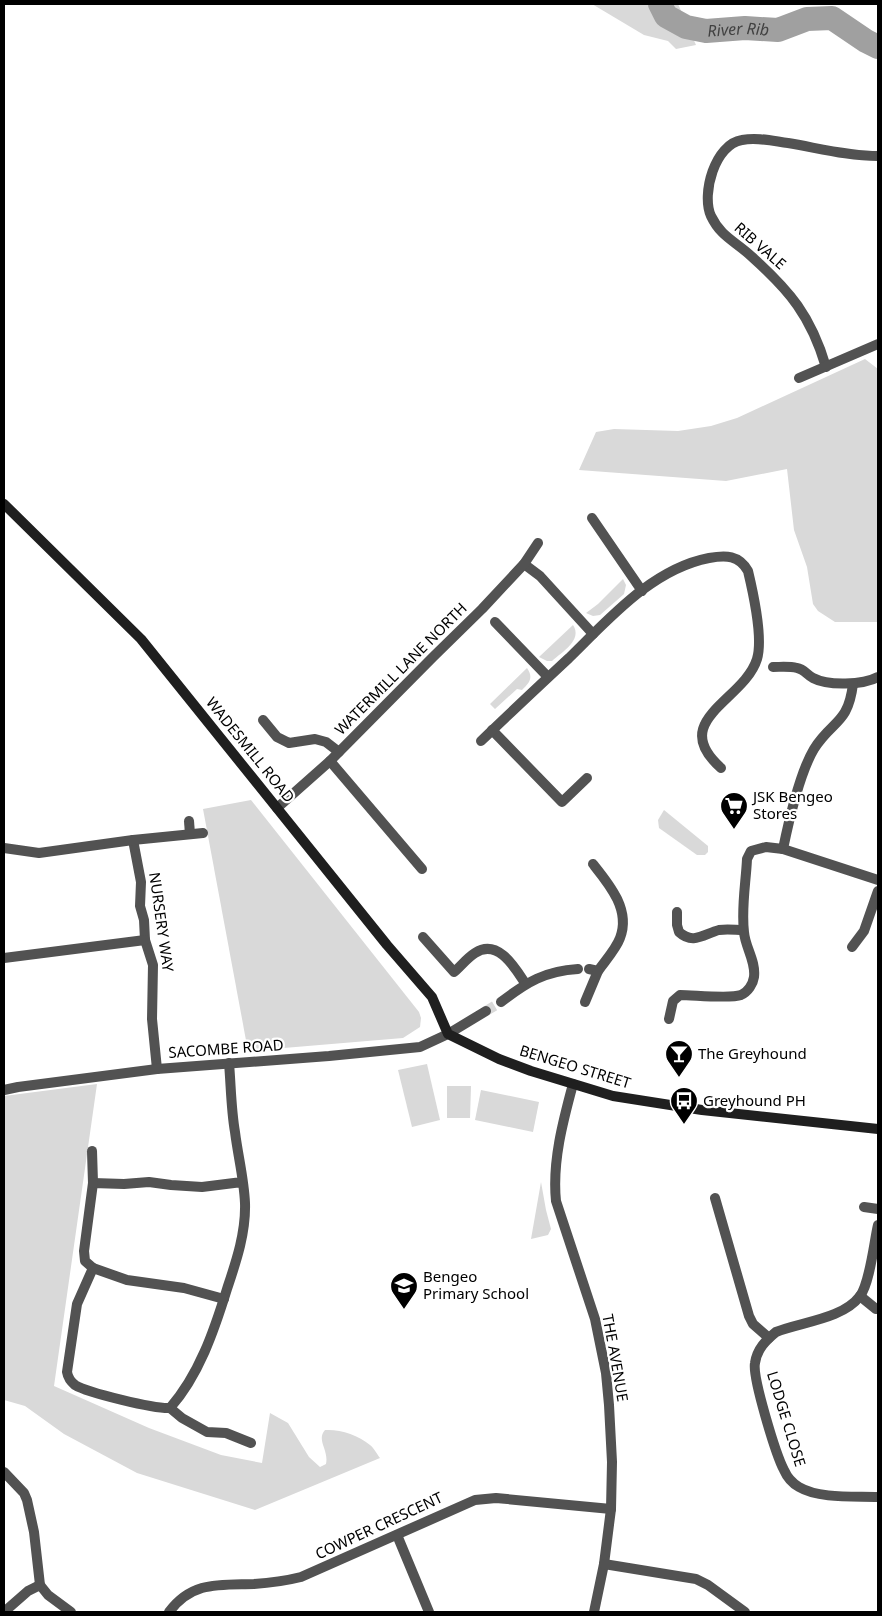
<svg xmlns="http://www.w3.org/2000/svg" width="882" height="1616" viewBox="0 0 882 1616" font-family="'Noto Sans',sans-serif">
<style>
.green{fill:#d9d9d9}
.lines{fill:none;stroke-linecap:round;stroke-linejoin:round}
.river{stroke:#a0a0a0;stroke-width:24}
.minor-tunnel{stroke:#d9d9d9;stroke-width:10;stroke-dasharray:10 5;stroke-linecap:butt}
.minor{stroke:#525252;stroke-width:10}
.secondary{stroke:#1f1f1f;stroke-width:10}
.labels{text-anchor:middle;stroke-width:4.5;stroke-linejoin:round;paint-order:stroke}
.street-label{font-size:15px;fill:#000;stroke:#fff}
.poi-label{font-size:15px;fill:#000;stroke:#fff;text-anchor:start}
.water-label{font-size:16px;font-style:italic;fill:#414141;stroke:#fff}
</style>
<rect width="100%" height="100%" fill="#fff"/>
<g class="green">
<polygon points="592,4 678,4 696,45 676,49 668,41 644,35"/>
<polygon points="865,359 878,369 878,622 835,622 818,611 813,604 807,567 794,530 787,469 726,481 579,470 596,432 614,429 678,431 711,426 737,418"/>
<polygon points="623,579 626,585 624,594 600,615 593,616 586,613 598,604"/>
<path d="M573 625C583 640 562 652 552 661H547L539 657Z"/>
<path d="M527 668C534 678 529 683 522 690L517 689 495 709 490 704Z"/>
<polygon points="251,800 419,1012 421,1018 420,1027 403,1038 248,1051 203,809"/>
<polygon points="664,810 708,846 708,852 705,855 697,855 659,828 658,820"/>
<polygon points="427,1064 440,1120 412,1127 398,1070"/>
<path d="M97 1084 54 1386 149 1428 221 1455 262 1463 270 1413 288 1423 309 1457 320 1467 326 1464C329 1450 316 1440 325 1430 340 1429 358 1435 370 1445 374 1448 377 1454 380 1458L255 1510 137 1473 64 1434 25 1406 4 1400V1096Z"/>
<polygon points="447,1086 471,1086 470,1118 447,1118"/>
<polygon points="481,1090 539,1102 533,1132 475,1120"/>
<polygon points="541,1182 546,1210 551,1229 548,1235 531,1239"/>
</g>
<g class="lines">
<path class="river" id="s1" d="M660 4 666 16 686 27 706 31 745 28 778 30 807 19 832 18 866 41 878 47"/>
<polyline class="minor-tunnel" points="486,1011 501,1002"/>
<g class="minor">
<path d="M826 367C811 316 790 291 751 256 735 241 721 237 711 216 701 194 715 144 742 140 758 137 773 141 788 143 818 148 848 156 878 156"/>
<polyline points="799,378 878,344"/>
<polyline points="592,518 642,591"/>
<polyline points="524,564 540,576 593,634"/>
<polyline points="495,622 548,677"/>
<path d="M773 667C781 667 789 666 797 668 804 669 807 675 813 678 828 686 863 685 878 677"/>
<polyline points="263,720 277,737 289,743 315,739 326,742 339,752"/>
<polyline points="492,730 562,802 587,778"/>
<path d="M481 741C510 713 540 685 569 658 609 619 652 569 709 558 726 555 739 555 748 571 753 592 763 639 757 659 744 701 667 720 721 768"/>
<polyline points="330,761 422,869"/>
<polyline points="277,808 330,761 433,657 482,609 524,564 538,543"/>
<polyline points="189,821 190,834"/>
<polyline points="133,840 141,882 140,906 144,920 145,940 153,965 152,1019 157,1069"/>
<polyline points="4,848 39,853 133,840 203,833"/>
<path d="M783 849C789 820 799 774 814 749 832 720 848 725 853 684"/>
<path d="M677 912V925L679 932C693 945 704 934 719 930 727 929 736 930 743 930"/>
<path d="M423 937 454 972C461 966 467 958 475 953 498 938 515 968 525 983"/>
<polyline points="852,947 864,931 878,891"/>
<polyline points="4,958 145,940"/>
<path d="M589 969 598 971C605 961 616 949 620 938 631 910 609 884 593 864"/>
<path d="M501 1002C527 982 545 971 578 969"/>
<polyline points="585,1002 598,971"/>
<path d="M669 1019 673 1001 680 995C694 995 730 999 741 995 748 992 753 984 754 977 756 961 745 947 744 932 741 908 746 882 747 859L751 851 766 847 783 849 878 880"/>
<path d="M229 1063C231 1086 231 1109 235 1132 238 1156 244 1179 245 1203 246 1233 236 1262 227 1289 214 1331 199 1375 170 1408 155 1409 88 1393 75 1385 70 1381 68 1378 67 1372L77 1304 93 1268 85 1261 84 1251 93 1183 124 1184 149 1182 171 1185 202 1187 242 1182"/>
<path d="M573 1084C563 1121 552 1162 556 1201L595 1319 606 1373 609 1405 612 1462 611 1509 604 1564 594 1612"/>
<polyline points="4,1090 18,1087 157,1069 329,1056 420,1047 448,1034 486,1011"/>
<polyline points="92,1151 93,1183"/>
<polyline points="715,1198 749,1316 753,1324 769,1338"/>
<polyline points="864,1207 878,1209"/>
<path d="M878 1225C874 1242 870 1283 860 1296 843 1319 801 1322 776 1332 766 1340 757 1349 755 1363 752 1377 776 1455 784 1470 787 1477 792 1483 799 1487 819 1499 855 1496 878 1497"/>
<polyline points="93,1268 127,1280 184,1288 224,1299"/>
<polyline points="860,1296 876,1309"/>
<polyline points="170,1408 182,1418 207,1432 226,1433 251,1443"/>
<polyline points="4,1472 24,1493 27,1500 34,1532 40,1585 48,1595 71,1612"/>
<polyline points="397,1535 429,1612"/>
<polyline points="604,1564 696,1579 708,1585 745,1612"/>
<polyline points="4,1612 28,1591 40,1585"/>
<path d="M169 1612C192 1581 219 1585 254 1584 270 1583 285 1581 301 1577L475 1500 496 1498 611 1509"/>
</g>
<polyline class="secondary" points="4,504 141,639 387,945 432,997 448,1034 499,1059 531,1071 613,1096 702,1110 878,1129"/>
</g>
<defs>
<symbol id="supermarket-pin" viewBox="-11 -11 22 30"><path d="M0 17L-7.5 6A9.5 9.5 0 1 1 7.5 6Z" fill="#000" stroke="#fff"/><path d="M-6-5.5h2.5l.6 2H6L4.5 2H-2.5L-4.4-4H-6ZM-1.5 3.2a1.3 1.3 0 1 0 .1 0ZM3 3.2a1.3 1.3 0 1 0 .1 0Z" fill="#fff"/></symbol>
<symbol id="bar-pin" viewBox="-11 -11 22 30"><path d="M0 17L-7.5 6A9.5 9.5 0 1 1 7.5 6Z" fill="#000" stroke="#fff"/><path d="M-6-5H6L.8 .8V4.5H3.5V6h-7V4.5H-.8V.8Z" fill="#fff"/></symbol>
<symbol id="bus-pin" viewBox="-11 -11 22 30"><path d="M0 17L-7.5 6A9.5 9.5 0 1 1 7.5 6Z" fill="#000" stroke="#fff"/><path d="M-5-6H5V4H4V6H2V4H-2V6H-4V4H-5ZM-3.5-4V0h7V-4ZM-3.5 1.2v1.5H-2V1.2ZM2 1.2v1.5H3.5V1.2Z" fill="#fff"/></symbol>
<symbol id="school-pin" viewBox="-11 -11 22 30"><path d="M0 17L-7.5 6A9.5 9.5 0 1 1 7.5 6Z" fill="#000" stroke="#fff"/><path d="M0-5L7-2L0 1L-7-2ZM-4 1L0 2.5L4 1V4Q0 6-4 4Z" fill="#fff"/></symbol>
</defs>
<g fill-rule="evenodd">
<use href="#supermarket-pin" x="718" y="790" width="32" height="43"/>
<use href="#bar-pin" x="663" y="1038" width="32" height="43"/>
<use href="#bus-pin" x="668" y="1085" width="32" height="43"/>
<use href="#school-pin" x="388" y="1270" width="32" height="43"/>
</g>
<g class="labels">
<g class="street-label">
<text transform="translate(760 246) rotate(41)" y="5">RIB VALE</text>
<text transform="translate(401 669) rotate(-45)" y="5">WATERMILL LANE NORTH</text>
<text transform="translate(250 750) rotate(51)" y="5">WADESMILL ROAD</text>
<text transform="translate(161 922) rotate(82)" y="5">NURSERY WAY</text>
<text transform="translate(226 1049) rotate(-4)" y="5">SACOMBE ROAD</text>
<text transform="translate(575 1067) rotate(17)" y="5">BENGEO STREET</text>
<text transform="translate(615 1358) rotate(80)" y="5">THE AVENUE</text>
<text transform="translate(786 1419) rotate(73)" y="5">LODGE CLOSE</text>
<text transform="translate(379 1526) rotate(-25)" y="5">COWPER CRESCENT</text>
</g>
<g class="poi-label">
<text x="753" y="802">JSK Bengeo<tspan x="753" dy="17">Stores</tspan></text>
<text x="698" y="1059">The Greyhound</text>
<text x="703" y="1106">Greyhound PH</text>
<text x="423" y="1282">Bengeo<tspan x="423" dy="17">Primary School</tspan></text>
</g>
<g class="water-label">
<text dy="6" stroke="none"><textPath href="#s1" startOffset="89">River Rib</textPath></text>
</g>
</g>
<rect width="882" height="1616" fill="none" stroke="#000000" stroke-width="10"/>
</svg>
